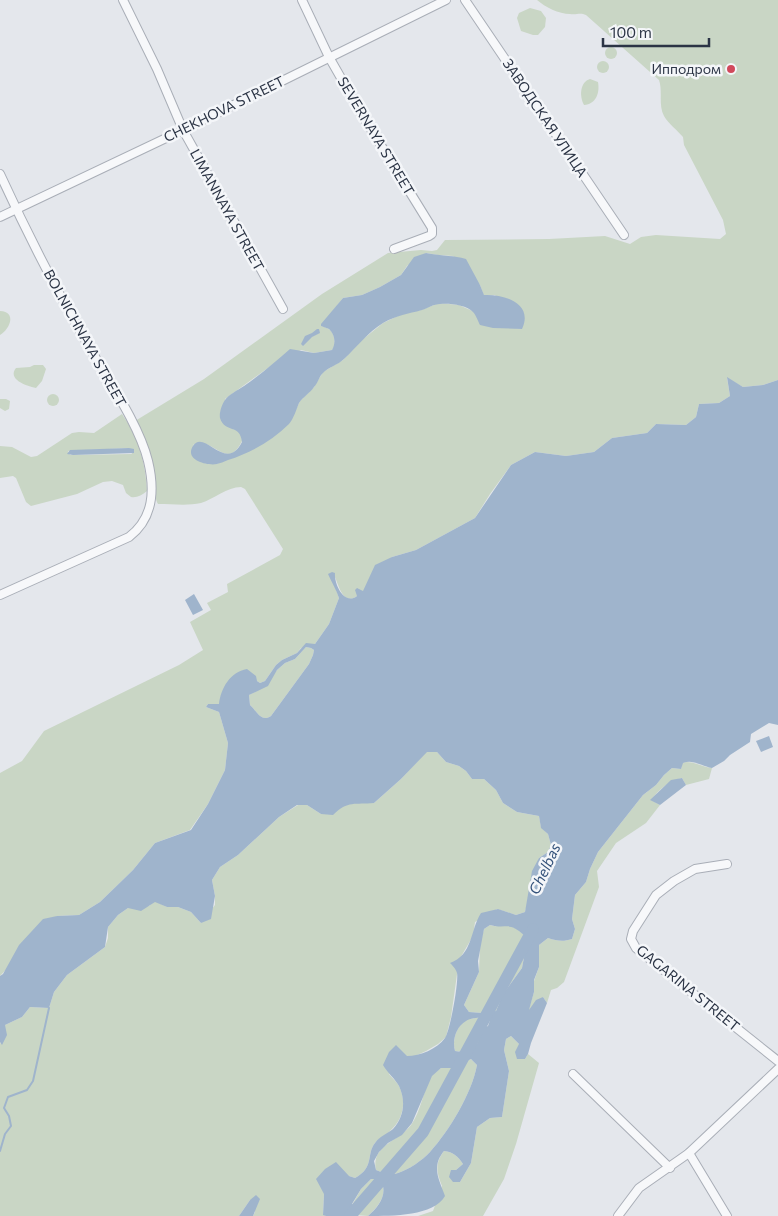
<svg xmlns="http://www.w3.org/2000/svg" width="778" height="1216" viewBox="0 0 778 1216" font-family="Commissioner,sans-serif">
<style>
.green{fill:#c9d6c5;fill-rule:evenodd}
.water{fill:#9fb4cc;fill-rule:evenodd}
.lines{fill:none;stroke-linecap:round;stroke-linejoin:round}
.stream{stroke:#9fb4cc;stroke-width:2}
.river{stroke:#9fb4cc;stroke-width:12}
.street-casing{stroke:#a9aeb7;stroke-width:10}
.street{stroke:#f7f8fa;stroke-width:8}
.poi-dot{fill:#d1495b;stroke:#f4f6f9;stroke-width:2}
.labels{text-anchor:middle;stroke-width:5;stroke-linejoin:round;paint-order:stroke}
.poi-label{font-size:14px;fill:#2b3445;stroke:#f4f6f9;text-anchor:end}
.street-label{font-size:14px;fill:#2b3445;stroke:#f4f6f9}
.water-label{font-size:15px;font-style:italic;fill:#34527a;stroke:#f4f6f9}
</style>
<rect width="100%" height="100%" fill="#e4e7ec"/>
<g class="green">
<path d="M537 0H778V380L763 385 743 387 727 378 730 396 719 403 699 404 696 417 686 425 656 424 647 433 612 438 594 452 566 456 535 452 511 465 490 494 475 518 416 550 392 557 363 592 357 593V596C344 606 339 587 335 577L333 581 339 598 329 624 315 644 301 648 297 653 282 660 276 665 265 681 260 683 257 681 219 704H208L206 707 219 712 228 743 225 770 208 804 190 830 155 843 133 870 100 902 79 915 57 916 0 976V773L22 761 44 731 179 665 203 650 190 622 211 610 207 603 228 592 227 584 280 555 283 549 245 489 241 487C227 487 214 499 201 503 188 506 172 504 158 504 154 498 150 461 148 450 146 440 140 431 135 421L204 379 322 294 388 253 421 250 432 251 437 250 445 240 549 239 605 236 630 244 641 237 656 235 720 239 726 234 723 220 684 145 683 137C678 131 668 123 664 116 658 105 663 91 659 80L586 15C580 12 577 15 570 14 559 14 545 7 537 0ZM426 253 438 255 453 256 480 285 484 296 495 295 522 329 509 327 459 305 439 303 421 310 402 314 383 323 362 340 343 360 323 372 314 387 300 401 290 422 217 464 193 445C212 434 227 473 242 441 242 434 240 431 233 429L225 399 272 365 301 350 314 353 332 350 335 345C334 334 333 329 321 326L343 298 362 295 380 287 401 275 407 266Z"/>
<polygon points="530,8 541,11 546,18 545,27 538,35 533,35 521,31 517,18 519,13"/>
<circle cx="611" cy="53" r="6"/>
<circle cx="603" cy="67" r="6"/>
<path d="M590 79 598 82C600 93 596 104 584 105 579 96 580 82 590 79Z"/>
<path d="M0 311C17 312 10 329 0 335Z"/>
<path d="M34 365H43L46 369 42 381 36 388C26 386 7 379 16 368L30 367Z"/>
<circle cx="53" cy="400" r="6"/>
<polygon points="0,399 6,399 10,401 9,409 5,411 0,408"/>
<path d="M122 414C138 437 146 464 147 491 142 495 137 498 131 497L126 493 123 485 112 481 103 482 77 494 31 506 26 502 16 478 13 476 0 478V446L12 447 31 457 37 456 72 433 79 432 94 433ZM129 448 132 454 70 455 68 451Z"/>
<path d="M306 647 311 648 314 650 313 655 309 664 271 716C261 723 256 710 250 705L249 695 262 688 277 670 285 663 295 659Z"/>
<path d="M427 751 437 752 446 762 459 766 466 771 472 779H484L496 790 503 803 517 812 539 816 541 827 548 834 551 845 548 852 539 858 525 912 516 915 497 909 475 922 473 936 459 960 451 1017 446 1037 438 1044 426 1051 415 1056H407L389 1074C392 1078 397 1082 399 1086 407 1102 403 1120 390 1131 386 1136 379 1137 375 1143 366 1154 375 1167 355 1178L349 1176 324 1194 323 1214 326 1216H253L255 1212 250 1200 239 1216H0V1042L1 1044 5 1025 22 1017 30 1007 49 1008 54 992 67 975 105 947 108 938V927L118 915 128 908 149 906 155 901 167 907H178L191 912 201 923 215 905V896L212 880 220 867 238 855 279 817 298 805H307L321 814 351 803H374L401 779Z"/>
<path d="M686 762C696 762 703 767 712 768L709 779 686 785 682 778C668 781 660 789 651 800L660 805 646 823 616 843 597 871 599 887 564 982 557 988 551 990 547 1003 543 997 528 1012 534 992V981L539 967V945L548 938C557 941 563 942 572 939L575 929 572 919 575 895 586 882 590 869 598 852 643 795 656 785 664 775 672 768 681 769 682 763Z"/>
<path d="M490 925C496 927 497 926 503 925 512 924 519 930 525 936L526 947 522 968 503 994 496 1011 482 1013 469 1012 464 1005 479 972 480 944 484 929Z"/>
<path d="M482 1017 490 1020 480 1039 472 1050 463 1052 455 1051C452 1040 456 1027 466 1020 470 1018 477 1018 482 1017Z"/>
<path d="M511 1036 519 1044 525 1059 528 1054 539 1063 516 1144 504 1179 483 1216H418L433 1211 442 1186C436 1172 435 1163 444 1151 453 1152 458 1156 463 1164L456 1170 460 1182 471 1163 477 1127 490 1118 502 1117 509 1071 504 1050 506 1039Z"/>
<path d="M471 1059 477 1065C472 1093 449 1131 430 1152 423 1160 408 1170 398 1173 391 1176 383 1173 376 1170 371 1145 398 1142 411 1125 421 1112 424 1087 432 1075 434 1073 438 1070 441 1068H453Z"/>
<path d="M380 1178C389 1193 379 1206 368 1216L355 1215 352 1205 361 1189 371 1179Z"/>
</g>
<g class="water">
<path d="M426 253C439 256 452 255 466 259L480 285 484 295C504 294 534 303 522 329L493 328 480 325C478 321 476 315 473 312 467 305 449 303 440 304 434 304 428 308 422 310 408 314 397 315 383 323 368 332 357 347 344 359 338 365 328 367 322 374 319 377 318 383 314 387 310 393 303 397 299 403 296 410 294 418 289 424 272 441 250 453 228 460 224 462 220 463 217 464 207 466 184 460 193 446 204 428 226 474 242 442 240 423 225 434 220 418 219 413 222 404 225 400 228 395 238 390 244 386 260 375 275 362 290 349L314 353 332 350C336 343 335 335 329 329L321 326V324L343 298 362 295 380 287 401 275 414 257Z"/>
<polygon points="317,329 319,329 320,333 312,337 303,346 301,344 305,336 312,333"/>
<path d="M727 377 743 387 763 385 778 380V725L769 723 751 734 750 742 730 755 724 761 712 768C701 766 693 759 683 763L681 769 672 768 664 775 656 785 643 795 598 852 590 869 586 882 575 895 572 919 575 929 572 939C563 942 557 941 548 938L539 945V967L534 980V992L529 1010 536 1000 543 997 547 1003 531 1043 528 1054 525 1059H517L515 1052 519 1044 511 1036 506 1039 504 1050 509 1071 502 1117 490 1118 477 1127 471 1163 460 1182H453L449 1177 451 1170H456L463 1164C458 1156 453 1152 444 1151 431 1167 439 1179 445 1196 434 1216 393 1216 368 1216 379 1207 389 1193 380 1179H371L361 1189 352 1204 355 1215 359 1216H326L323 1215 324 1194 316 1179 325 1169 336 1162 349 1176 355 1178C375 1167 366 1154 375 1143 380 1136 387 1134 393 1129 404 1117 406 1101 399 1086 396 1080 387 1072 383 1065L389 1052 396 1045 407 1056C420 1056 437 1049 445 1038 450 1031 459 981 457 973 456 969 452 965 450 963 473 955 470 930 481 913L498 909 516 915 525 912 532 871 539 858 548 852 551 845 548 834 541 828 539 816 517 812 503 803 496 790 484 779H472L466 771 459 766 446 762 437 752H427L401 779 374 803C355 805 348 800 333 815L321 814 307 805H297L279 817 238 855 220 867 212 880 215 896 211 919 201 923 191 912 178 907H167L155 902 141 911 128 908 118 915 108 927 105 947 67 975 54 992 49 1008 30 1007 22 1017 5 1025 7 1035 2 1045 0 1042V976L3 974 19 945 43 919 57 916 79 915 100 902 133 870 155 843 191 830 208 804 225 770 228 743 219 712 206 707 208 704H219C221 688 230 672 247 669L256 676 257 681 260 683 265 681 276 665 282 660 297 653 306 643 315 644 329 624 339 598C336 589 331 581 328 574L332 572 335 573C334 584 344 606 357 596L355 590 357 588 363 591 375 565 392 557 416 550 475 518 511 465 535 452 566 456 594 452 612 438 647 433 656 424 686 425 696 417 699 404 719 403 730 396ZM306 647 311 648 314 650 313 655 309 664 271 716C261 723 256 710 250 705L249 695 268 686 277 670 285 663 295 659ZM490 925C508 930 508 920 525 936L526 947 522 968 503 994 496 1011 482 1013 469 1012 464 1005 479 972 478 961 484 929ZM482 1017 490 1020 488 1026 481 1029C480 1046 472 1054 455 1051 452 1040 456 1027 466 1021 470 1018 477 1018 482 1017ZM471 1059 477 1065C472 1093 449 1131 430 1152 423 1160 408 1170 398 1173 391 1176 383 1173 376 1170L374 1161 379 1152 388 1143 402 1135 412 1123 432 1076 441 1068H453Z"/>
<polygon points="129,448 134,449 134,453 73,455 67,454 70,450"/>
<polygon points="194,594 203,610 193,615 185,600"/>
<polygon points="769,736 773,747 761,752 756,741"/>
<polygon points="682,778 686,785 660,805 650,800 671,780"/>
<polygon points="256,1195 260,1199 253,1216 239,1216 250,1200"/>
</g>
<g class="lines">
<polyline class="stream" points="0,1151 5,1134 11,1126 9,1116 4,1108 8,1097 27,1090 33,1081 49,1008"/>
<polyline class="river" points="350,1216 423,1132 533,929"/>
<defs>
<g id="street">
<polyline points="123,0 157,69 183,130 283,309"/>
<polyline points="302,0 329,57 361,113 432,228 432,234 429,236 394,249"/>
<polyline points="465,0 624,235"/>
<path d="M0 174C26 231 55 288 87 343 106 377 139 424 148 461 155 490 154 518 129 537L0 595"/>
<polyline points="0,217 183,130 446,0"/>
<polyline points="727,864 695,869 674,881 656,895 633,931 631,939 636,948 778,1061"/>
<polyline points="573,1074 670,1168"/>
<polyline points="689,1153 727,1216"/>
<polyline points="618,1216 639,1188 689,1153 778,1069"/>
</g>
</defs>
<use href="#street" class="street-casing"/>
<use href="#street" class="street"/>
</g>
<circle class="poi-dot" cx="731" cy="69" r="5"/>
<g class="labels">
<g class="poi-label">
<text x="721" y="74">Ипподром</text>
</g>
<g class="street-label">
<text transform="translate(224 109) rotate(-26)" y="5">CHEKHOVA STREET</text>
<text transform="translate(545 118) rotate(56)" y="5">ЗАВОДСКАЯ УЛИЦА</text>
<text transform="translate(376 136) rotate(59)" y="5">SEVERNAYA STREET</text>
<text transform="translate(227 210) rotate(61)" y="5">LIMANNAYA STREET</text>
<text transform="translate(85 338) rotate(61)" y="5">BOLNICHNAYA STREET</text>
<text transform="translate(688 988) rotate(39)" y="5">GAGARINA STREET</text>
</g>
<g class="water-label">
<text transform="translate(545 869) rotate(-65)" y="5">Chelbas</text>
</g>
</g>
<path d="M603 38v8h106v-8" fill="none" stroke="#2b3445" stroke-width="2.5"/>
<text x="610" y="38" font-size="15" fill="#2b3445" stroke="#f4f6f9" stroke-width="4" paint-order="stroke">100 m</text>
</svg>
